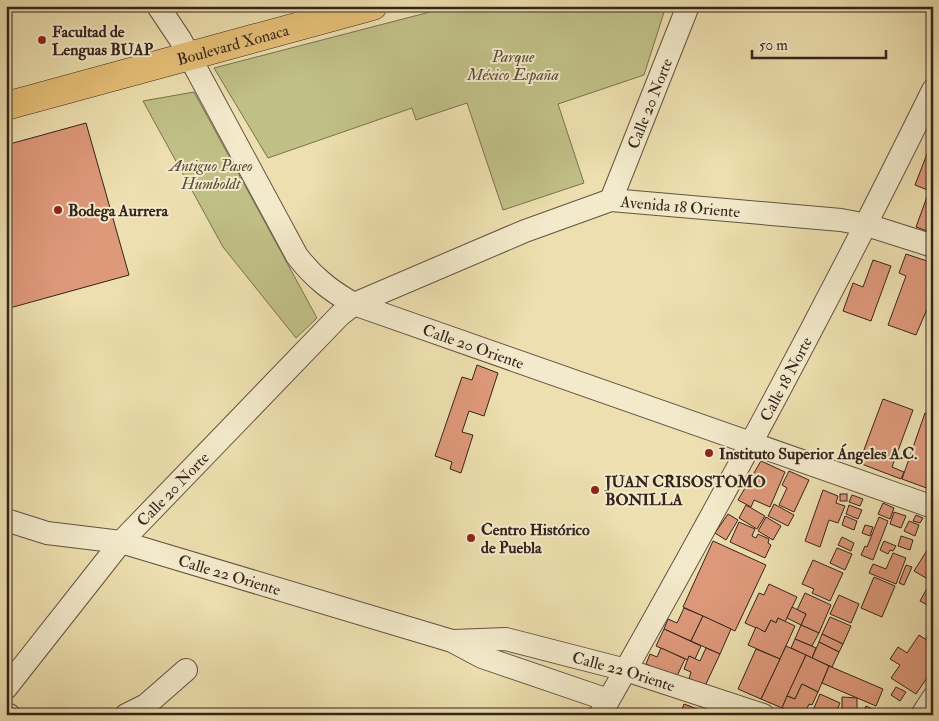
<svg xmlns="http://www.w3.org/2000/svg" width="939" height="721" viewBox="0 0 939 721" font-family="'IM FELL Double Pica',serif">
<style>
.green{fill:#c0c086;stroke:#7a7251}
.building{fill:#de997b;stroke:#35231c}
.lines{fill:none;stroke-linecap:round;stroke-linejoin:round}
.minor-casing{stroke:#635241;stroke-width:24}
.major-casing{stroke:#35231c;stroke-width:29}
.minor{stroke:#f3eacb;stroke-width:22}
.major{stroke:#e6c078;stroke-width:28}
.poi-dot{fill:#8f2418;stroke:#f3eacb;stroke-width:2}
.labels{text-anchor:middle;stroke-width:4;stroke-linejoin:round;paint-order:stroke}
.poi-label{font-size:16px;font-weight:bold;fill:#35231c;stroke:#f3eacb;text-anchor:start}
.street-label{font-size:16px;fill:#35231c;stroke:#f3eacb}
.park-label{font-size:16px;font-style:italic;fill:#584a36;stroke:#f3eacb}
</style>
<rect width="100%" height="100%" fill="#eddfaf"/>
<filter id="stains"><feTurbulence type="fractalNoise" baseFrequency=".004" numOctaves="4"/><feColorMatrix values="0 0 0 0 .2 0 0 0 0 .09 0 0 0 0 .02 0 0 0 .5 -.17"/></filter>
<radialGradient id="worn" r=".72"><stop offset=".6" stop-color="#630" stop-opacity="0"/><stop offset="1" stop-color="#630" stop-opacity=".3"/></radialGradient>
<g class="green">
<polygon points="453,6 666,6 644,75 558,104 584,183 503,210 467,103 416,120 412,108 268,158 214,68"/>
<polygon points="194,92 317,318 296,338 223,247 143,101"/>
</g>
<g class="building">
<polygon points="86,123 129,275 6,309 6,145"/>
<polygon points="932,141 933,141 933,192 915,185"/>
<polygon points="928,194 933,196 933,233 916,227"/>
<polygon points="906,254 933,263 933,295 916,335 888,325 906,276 899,273"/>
<polygon points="873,260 891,266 871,321 843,311 853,283 863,287"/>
<polygon points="477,365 498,373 484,416 469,411 462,432 473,435 461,473 450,469 452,462 435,456 462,377 472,380"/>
<polygon points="883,399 913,410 892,467 904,472 901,479 859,463"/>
<polygon points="925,413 933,415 932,490 902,479"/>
<polygon points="761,461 785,472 770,507 754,500 751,507 738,500"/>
<polygon points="789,471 809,480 794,512 779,505 787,488 782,485"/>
<polygon points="823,490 838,496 836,503 845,506 838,523 829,520 820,547 805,541"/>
<rect x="840" y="494" width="7" height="7"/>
<polygon points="852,495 863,499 860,506 849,502"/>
<polygon points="883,503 894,508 890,519 878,514"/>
<polygon points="774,504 794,515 788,526 768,516"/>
<polygon points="746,505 765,516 757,529 739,518"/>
<polygon points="849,505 862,510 858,519 846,514"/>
<polygon points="894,512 906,516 901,528 890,524"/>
<polygon points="728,514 738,520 726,540 715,533"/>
<polygon points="916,515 923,518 920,523 913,521"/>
<polygon points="845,516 857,521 854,530 842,525"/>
<polygon points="766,517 781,526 773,540 758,531"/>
<polygon points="879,517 888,521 873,560 861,555 865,546 867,547"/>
<polygon points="909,521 919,525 915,536 904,531"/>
<polygon points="739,522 755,529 752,536 756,538 758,534 769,539 768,543 771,545 765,558 730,542"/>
<polygon points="865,525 873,527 870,536 862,533"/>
<polygon points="901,536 913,540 910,550 898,546"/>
<polygon points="842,537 854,543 851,551 838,545"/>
<polygon points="713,541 766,565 735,631 683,607"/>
<polygon points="884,541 896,546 893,551 890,550 888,554 880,550"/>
<polygon points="931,544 933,546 933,582 914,571"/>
<polygon points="837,548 852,554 845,570 830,563"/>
<polygon points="893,553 906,558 896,584 869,573 873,564 886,569"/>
<polygon points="813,560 843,573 830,601 812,593 814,589 802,584"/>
<polygon points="906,565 912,567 904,585 899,583"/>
<polygon points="874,577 895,586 882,617 861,608"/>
<polygon points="769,584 797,597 785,622 778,618 776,623 771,620 765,632 745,623 759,593 764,595"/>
<polygon points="929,585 933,588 933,608 920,601"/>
<polygon points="805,593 831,605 819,633 801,625 806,614 797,610"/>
<polygon points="839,595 859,604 851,623 830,614"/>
<polygon points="792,607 806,614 801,625 787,618"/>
<polygon points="684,608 703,616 691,641 664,629 668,619 677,623"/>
<polygon points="703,616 731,629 720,654 691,641"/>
<polygon points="830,617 851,626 843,644 822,634"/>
<polygon points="778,618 795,626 780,659 748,645 756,627 765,632 771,620 776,623"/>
<polygon points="801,625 819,633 812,646 795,639"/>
<polygon points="933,627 933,642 926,638"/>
<polygon points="664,629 701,646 695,659 689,656 688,660 656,646"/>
<polygon points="822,634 843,644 839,652 819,642"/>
<polygon points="919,635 933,644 933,669 916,694 891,678 900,665 890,659 898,647 907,653"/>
<polygon points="795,639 816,648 812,658 791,648"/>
<polygon points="819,642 839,652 832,667 812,658"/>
<polygon points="786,646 806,655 782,708 761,699"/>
<polygon points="661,648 685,659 676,678 646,664 650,654 657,657"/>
<polygon points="706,648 720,654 705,686 689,679 691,672 684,669 689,656 700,661"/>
<polygon points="756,649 780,659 761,699 738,689"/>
<polygon points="806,655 829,666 818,692 802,684 795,699 787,696"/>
<polygon points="829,666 883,689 876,706 822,683"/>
<polygon points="802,684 818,692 812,705 809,704 804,715 796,715 782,708 787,696 795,699"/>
<polygon points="896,687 906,692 900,701 891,695"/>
<polygon points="820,694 840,703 837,710 841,712 840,715 811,715"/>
<polygon points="842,697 857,698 857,714 842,714"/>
<polygon points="684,704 713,715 680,715"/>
<polygon points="866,706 879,712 878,715 862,715"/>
</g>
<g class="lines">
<defs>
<g id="minor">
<path id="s1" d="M158 6 180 39 297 256C314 278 331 291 354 304L933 507"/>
<path id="s2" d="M611 200 688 6"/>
<path id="s3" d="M6 520 47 533 121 542 452 641 482 657 608 700"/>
<path id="s4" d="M453 641 506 639 626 670 763 715"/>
<path id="s5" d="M6 688 121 542 340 315 354 304 525 231 611 200 841 220 867 225 933 246"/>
<polyline points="6,714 9,715"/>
<polyline points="126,715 146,705 186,670"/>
<path id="s6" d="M600 715C717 510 829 302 933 90"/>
<polyline points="922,715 933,698"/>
</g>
<g id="major">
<path id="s7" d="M6 106 373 6"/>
</g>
</defs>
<use href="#minor" class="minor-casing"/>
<use href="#major" class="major-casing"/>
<use href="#minor" class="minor"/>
<use href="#major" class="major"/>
</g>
<g class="poi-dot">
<circle cx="42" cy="40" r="5"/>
<circle cx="58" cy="210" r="5"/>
<circle cx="709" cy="453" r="5"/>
<circle cx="595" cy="490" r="5"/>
<circle cx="471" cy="538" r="5"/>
</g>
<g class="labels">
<g class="poi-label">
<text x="52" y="37">Facultad de<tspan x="52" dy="18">Lenguas BUAP</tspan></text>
<text x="68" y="216">Bodega Aurrera</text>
<text x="719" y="459">Instituto Superior Ángeles A.C.</text>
<text x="605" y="487">JUAN CRISOSTOMO<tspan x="605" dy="18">BONILLA</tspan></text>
<text x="481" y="535">Centro Histórico<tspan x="481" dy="18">de Puebla</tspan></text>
</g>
<g class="street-label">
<text dy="6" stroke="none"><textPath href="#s7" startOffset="235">Boulevard Xonaca</textPath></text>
<text dy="6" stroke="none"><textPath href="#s2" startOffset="104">Calle 20 Norte</textPath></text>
<text dy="6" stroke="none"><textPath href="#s5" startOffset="866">Avenida 18 Oriente</textPath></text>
<text dy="6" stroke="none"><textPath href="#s1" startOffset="488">Calle 20 Oriente</textPath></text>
<text dy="6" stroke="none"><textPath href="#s6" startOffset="384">Calle 18 Norte</textPath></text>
<text dy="6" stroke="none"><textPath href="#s5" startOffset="260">Calle 20 Norte</textPath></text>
<text dy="6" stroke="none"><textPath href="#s3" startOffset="231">Calle 22 Oriente</textPath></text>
<text dy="6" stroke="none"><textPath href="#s4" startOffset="175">Calle 22 Oriente</textPath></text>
</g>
<g class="park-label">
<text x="513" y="62">Parque<tspan x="513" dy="18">México España</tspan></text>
<text x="211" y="171">Antiguo Paseo<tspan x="211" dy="18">Humboldt</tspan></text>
</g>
</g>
<rect width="939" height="721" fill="none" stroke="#eddfaf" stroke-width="25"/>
<rect x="8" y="8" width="924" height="706" fill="none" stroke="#35231c" stroke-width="2.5"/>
<rect x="12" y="12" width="914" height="696" fill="none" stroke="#35231c"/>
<path d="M752 50v8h134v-8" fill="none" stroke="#35231c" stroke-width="2.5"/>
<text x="759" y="50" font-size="15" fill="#35231c" stroke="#f3eacb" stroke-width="4" paint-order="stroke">50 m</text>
<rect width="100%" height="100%" filter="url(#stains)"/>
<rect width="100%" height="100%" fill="url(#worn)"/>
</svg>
